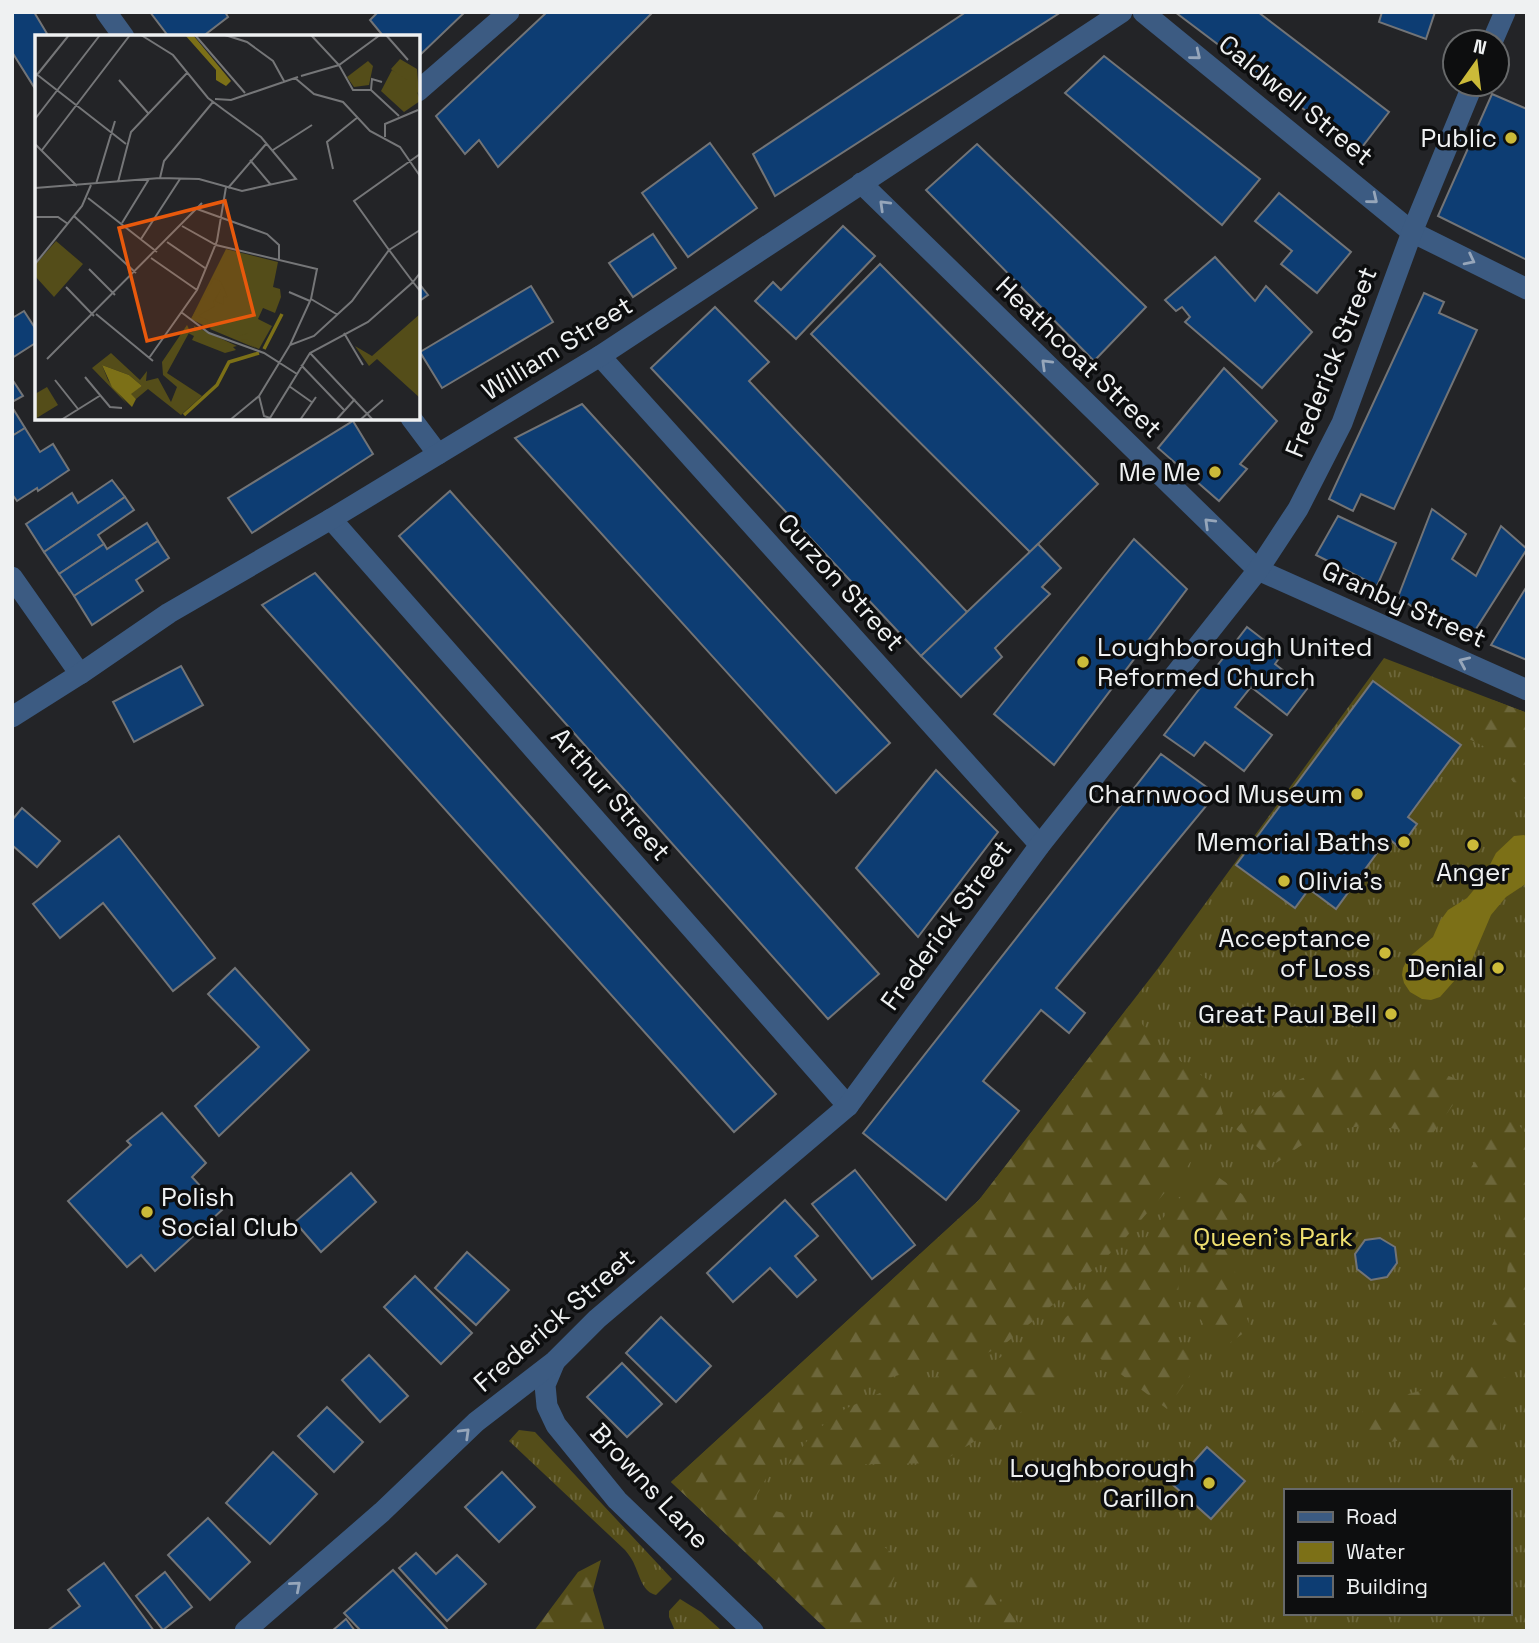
<svg xmlns="http://www.w3.org/2000/svg" width="1539" height="1643" viewBox="0 0 1539 1643" font-family="'Space Grotesk',sans-serif">
<style>
.grass{fill:url(#grass-tufts);fill-rule:evenodd}
.forest{fill:url(#forest-firs)}
.water{fill:#7c7017}
.building{fill:#0d3d73;stroke:#727477;stroke-width:2}
.lines{fill:none;stroke-linecap:round;stroke-linejoin:round}
.minor{stroke:#3c5b82;stroke-width:21}
.oneway{stroke:#96a6ba}
.poi-dot{fill:#cbba39;stroke:#0d0e0f;stroke-width:2.5}
.labels{text-anchor:middle;stroke-width:7;stroke-linejoin:round;paint-order:stroke}
.street-label{font-size:26px;fill:#eff1f2;stroke:#0d0e0f}
.poi-label{font-size:26px;fill:#eff1f2;stroke:#0d0e0f;text-anchor:end}
.park-label{font-size:26px;fill:#efdf6f;stroke:#0d0e0f}
.inset-river{fill:none;stroke:#7c7017;stroke-width:3.5}
.inset-road{fill:none;stroke:#757678;stroke-width:2}
.view{fill:#e8590c;fill-opacity:0.15;stroke:#e8590c;stroke-width:3.5}
.inset-edge{fill:none;stroke:#eff1f2;stroke-width:3.5}
</style>
<defs>
<pattern id="grass-tufts" width="24" height="20" patternUnits="userSpaceOnUse" patternTransform="scale(1.75)"><rect width="24" height="20" fill="#544d19"/><path d="M3 7l-1-3M5 7V3M7 7l1-3M15 17l-1-3M17 17v-4M19 17l1-3" fill="none" stroke="#6d673b"/></pattern>
<pattern id="forest-firs" width="22" height="20" patternUnits="userSpaceOnUse" patternTransform="scale(1.75)"><rect width="22" height="20" fill="#544d19"/><path d="M5 1l3.5 6h-7zM16 11l3.5 6h-7z" fill="#6d673b"/></pattern>
</defs>
<rect width="100%" height="100%" fill="#232427"/>
<g class="grass">
<path d="M1384 658 1527 713V1631H831L671 1482 979 1200 1159 967ZM1285 1491H1509V1613H1285Z"/>
<path d="M519 1430 535 1432 672 1579 656 1595C643 1592 640 1577 635 1566 633 1560 629 1555 625 1550L509 1441Z"/>
<polygon points="680,1599 701,1612 722,1631 675,1631 669,1617 669,1611"/>
</g>
<g class="forest">
<polygon points="1493,700 1527,713 1527,802 1511,779 1526,767 1469,739"/>
<polygon points="1129,1006 1158,1046 1214,1084 1223,1114 1212,1122 1188,1166 1121,1243 1076,1286 1001,1347 968,1361 926,1367 875,1382 838,1398 805,1425 775,1462 757,1495 756,1507 835,1524 886,1548 902,1562 869,1631 828,1631 671,1482 979,1200"/>
<path d="M1365 1063C1376 1063 1388 1062 1398 1063 1418 1066 1451 1074 1467 1085L1428 1140C1393 1123 1349 1121 1313 1139 1300 1145 1288 1155 1276 1163L1236 1129C1264 1099 1291 1078 1332 1068 1343 1065 1354 1065 1365 1063Z"/>
<path d="M1507 1113 1514 1119 1527 1135V1354L1490 1329C1512 1289 1514 1242 1493 1201 1487 1189 1480 1178 1470 1169Z"/>
<path d="M1211 1172 1249 1199C1229 1250 1230 1279 1251 1328L1218 1351 1199 1316 1192 1287 1188 1258H1181L1174 1341 1192 1357 1195 1368 1167 1409 1090 1351 1058 1324 1088 1298 1131 1256 1200 1174Z"/>
<polygon points="1031,1338 1071,1372 1048,1395 940,1463 826,1465 804,1478 786,1468 814,1432 845,1409 882,1392 930,1378 973,1369 1006,1355"/>
<path d="M1469 1357 1513 1382 1501 1419 1498 1446C1482 1452 1452 1467 1437 1457 1429 1452 1422 1444 1415 1438L1384 1443 1363 1441 1362 1399C1407 1398 1438 1391 1469 1357Z"/>
<polygon points="601,1560 593,1590 605,1631 534,1631 578,1572"/>
<polygon points="963,1566 978,1575 1017,1621 1020,1631 1000,1631 959,1583 955,1571"/>
</g>
<polygon class="water" points="1524,835 1527,837 1527,883 1506,897 1491,915 1471,962 1440,997 1431,1000 1422,999 1410,992 1404,983 1402,975 1403,968 1408,958 1433,937 1440,921 1448,910 1467,898 1482,880 1496,853 1514,836"/>
<g class="building">
<polygon points="12,12 34,12 49,37 37,37 37,85 34,87 12,52"/>
<polygon points="150,12 225,12 228,17 202,37 169,37"/>
<polygon points="378,12 465,12 418,57 418,37 384,37 370,20"/>
<polygon points="547,12 653,12 498,167 479,140 465,154 436,116"/>
<polygon points="966,12 1061,12 775,196 753,154"/>
<polygon points="1175,12 1258,12 1389,112 1359,151"/>
<polygon points="1382,12 1435,12 1426,39 1379,22"/>
<polygon points="1104,56 1260,179 1222,225 1065,93"/>
<polygon points="1492,94 1527,109 1527,260 1438,216"/>
<polygon points="710,143 757,208 688,257 642,193"/>
<polygon points="977,144 1146,307 1094,361 926,190"/>
<polygon points="1279,193 1351,252 1317,293 1281,264 1292,251 1255,221"/>
<polygon points="843,226 875,256 796,339 755,301 773,282 781,290"/>
<polygon points="653,234 676,268 633,297 609,263"/>
<polygon points="1215,257 1255,301 1266,286 1312,332 1262,388 1185,322 1190,317 1182,307 1176,311 1165,300"/>
<polygon points="880,264 1098,484 1030,552 811,334"/>
<polygon points="418,282 428,295 418,302"/>
<polygon points="531,286 553,322 442,388 420,352"/>
<polygon points="1424,293 1444,302 1439,313 1477,330 1394,509 1361,494 1353,511 1329,499"/>
<polygon points="715,307 769,362 749,381 968,613 921,656 651,368"/>
<polygon points="24,311 37,331 37,342 12,358 12,314 14,317"/>
<polygon points="1224,368 1277,421 1240,464 1247,469 1219,501 1158,448"/>
<polygon points="12,379 23,396 12,402"/>
<polygon points="582,404 890,743 836,793 515,438"/>
<polygon points="12,407 25,428 12,436"/>
<polygon points="353,421 373,454 252,533 228,498"/>
<polygon points="25,428 40,452 53,444 69,470 38,491 37,488 17,501 12,494 12,436"/>
<polygon points="112,480 125,497 44,552 26,524 72,493 78,503"/>
<polygon points="450,491 879,974 828,1019 399,536"/>
<polygon points="125,497 134,510 98,535 104,544 59,574 44,552"/>
<polygon points="1432,509 1466,534 1452,559 1476,576 1501,526 1527,549 1467,643 1398,597"/>
<polygon points="1338,516 1396,543 1377,586 1316,555"/>
<polygon points="147,523 158,541 74,596 59,574 104,544 107,549"/>
<polygon points="1134,539 1187,589 1054,765 994,714"/>
<polygon points="158,541 169,558 136,580 143,591 92,625 74,596"/>
<polygon points="1038,544 1061,568 1042,587 1050,594 995,648 1002,657 961,697 921,656"/>
<polygon points="315,573 776,1094 734,1132 262,605"/>
<polygon points="1527,586 1527,660 1491,645"/>
<polygon points="1247,627 1282,654 1275,664 1307,689 1287,715 1251,687 1235,707 1272,735 1244,771 1205,742 1194,756 1164,735"/>
<polygon points="181,666 203,705 134,742 113,702"/>
<polygon points="1373,681 1461,745 1408,817 1417,824 1400,848 1388,838 1336,909 1309,889 1295,908 1236,865"/>
<polygon points="1161,754 1216,794 1056,988 1085,1013 1069,1033 1041,1010 983,1081 1019,1111 946,1200 863,1133"/>
<polygon points="936,770 998,832 918,937 856,868"/>
<polygon points="22,808 60,841 37,867 12,845 12,820"/>
<polygon points="119,836 215,958 173,991 103,903 60,938 33,904"/>
<polygon points="235,968 309,1050 219,1136 195,1106 259,1047 208,994"/>
<polygon points="162,1113 206,1163 192,1177 222,1210 155,1271 141,1255 127,1267 68,1201 131,1145 127,1141"/>
<polygon points="855,1170 915,1245 872,1279 812,1204"/>
<polygon points="351,1173 376,1202 321,1252 295,1222"/>
<polygon points="785,1200 818,1236 795,1256 816,1280 797,1297 770,1268 733,1302 707,1273"/>
<polygon points="1380,1238 1395,1247 1397,1263 1387,1277 1371,1280 1357,1269 1355,1254 1365,1240"/>
<polygon points="467,1252 509,1290 476,1325 435,1288"/>
<polygon points="415,1276 472,1333 441,1364 384,1307"/>
<polygon points="661,1317 711,1366 676,1402 626,1353"/>
<polygon points="369,1355 408,1396 380,1422 342,1380"/>
<polygon points="622,1363 662,1404 627,1437 587,1397"/>
<polygon points="327,1407 363,1442 334,1472 298,1436"/>
<polygon points="1207,1447 1245,1481 1211,1519 1173,1485"/>
<polygon points="273,1452 317,1494 270,1544 226,1503"/>
<polygon points="502,1472 535,1507 499,1542 465,1507"/>
<polygon points="208,1518 250,1562 210,1600 168,1555"/>
<polygon points="416,1553 436,1574 457,1555 486,1584 447,1621 399,1568"/>
<polygon points="104,1563 154,1631 47,1631 80,1606 68,1590"/>
<polygon points="393,1570 449,1631 361,1631 344,1613"/>
<polygon points="165,1572 192,1607 163,1630 136,1596"/>
<polygon points="346,1619 355,1631 332,1631"/>
</g>
<g class="lines">
<g class="minor">
<polyline points="106,12 124,37"/>
<polyline points="1143,12 1412,232 1527,289"/>
<polyline points="1492,42 1505,12"/>
<polyline points="418,91 509,12"/>
<polyline points="861,183 1258,570 1527,690"/>
<polyline points="600,356 1040,845"/>
<polyline points="411,418 438,454"/>
<polyline points="331,519 848,1106"/>
<polyline points="12,577 80,674"/>
<polyline points="12,717 80,674 169,613 331,519 600,356 1122,12"/>
<polyline points="555,1361 545,1385 547,1406 556,1425 617,1500 753,1631"/>
<polyline points="245,1631 382,1512 476,1422 555,1361 597,1319 848,1106 1040,845 1258,570 1298,509 1342,423 1412,232 1473,84"/>
</g>
</g>
<defs><path id="oneway-chevron" d="M-2-3.5L2.5 0L-2 3.5" fill="none" stroke-width="1.6" stroke-linecap="round" stroke-linejoin="round" transform="scale(1.75)"/></defs>
<g class="oneway">
<use href="#oneway-chevron" transform="translate(1196 55) rotate(39)"/>
<use href="#oneway-chevron" transform="translate(1373 199) rotate(39)"/>
<use href="#oneway-chevron" transform="translate(884 205) rotate(-136)"/>
<use href="#oneway-chevron" transform="translate(1470 260) rotate(27)"/>
<use href="#oneway-chevron" transform="translate(1046 364) rotate(-136)"/>
<use href="#oneway-chevron" transform="translate(1209 523) rotate(-136)"/>
<use href="#oneway-chevron" transform="translate(1464 662) rotate(-156)"/>
<use href="#oneway-chevron" transform="translate(465 1433) rotate(-44)"/>
<use href="#oneway-chevron" transform="translate(296 1586) rotate(-41)"/>
</g>
<g class="poi-dot">
<circle cx="1511" cy="138" r="7"/>
<circle cx="1215" cy="472" r="7"/>
<circle cx="1083" cy="662" r="7"/>
<circle cx="1357" cy="794" r="7"/>
<circle cx="1404" cy="842" r="7"/>
<circle cx="1473" cy="845" r="7"/>
<circle cx="1284" cy="881" r="7"/>
<circle cx="1385" cy="953" r="7"/>
<circle cx="1498" cy="968" r="7"/>
<circle cx="1391" cy="1014" r="7"/>
<circle cx="147" cy="1212" r="7"/>
<circle cx="1209" cy="1483" r="7"/>
</g>
<g class="labels">
<g class="street-label">
<text transform="translate(1296 100) rotate(39)" y="9">Caldwell Street</text>
<text transform="translate(557 348) rotate(-32)" y="9">William Street</text>
<text transform="translate(1079 357) rotate(44)" y="9">Heathcoat Street</text>
<text transform="translate(1331 362) rotate(-68)" y="9">Frederick Street</text>
<text transform="translate(841 582) rotate(48)" y="9">Curzon Street</text>
<text transform="translate(1404 604) rotate(24)" y="9">Granby Street</text>
<text transform="translate(611 794) rotate(49)" y="9">Arthur Street</text>
<text transform="translate(946 925) rotate(-54)" y="9">Frederick Street</text>
<text transform="translate(554 1320) rotate(-41)" y="9">Frederick Street</text>
<text transform="translate(650 1486) rotate(47)" y="9">Browns Lane</text>
</g>
<g class="poi-label">
<text x="1497" y="147">Public</text>
<text x="1201" y="481">Me Me</text>
<text x="1097" y="656" text-anchor="start">Loughborough United<tspan x="1097" dy="30">Reformed Church</tspan></text>
<text x="1343" y="803">Charnwood Museum</text>
<text x="1390" y="851">Memorial Baths</text>
<text x="1473" y="881" text-anchor="middle">Anger</text>
<text x="1298" y="890" text-anchor="start">Olivia's</text>
<text x="1371" y="947">Acceptance<tspan x="1371" dy="30">of Loss</tspan></text>
<text x="1484" y="977">Denial</text>
<text x="1377" y="1023">Great Paul Bell</text>
<text x="161" y="1206" text-anchor="start">Polish<tspan x="161" dy="30">Social Club</tspan></text>
<text x="1195" y="1477">Loughborough<tspan x="1195" dy="30">Carillon</tspan></text>
</g>
<g class="park-label">
<text x="1273" y="1246">Queen's Park</text>
</g>
</g>
<g transform="translate(35 35)">
<rect width="385" height="385" fill="#232427"/>
<path d="M365 24 382 34 384 59 356 34ZM333 26 338 31 334 50 319 52 312 42ZM21 206 48 229 19 262 0 241V230ZM191 214 243 227 238 252 245 254 246 262 240 278 228 273 223 284 237 291 224 314 156 284ZM385 279V363L342 324 334 331 320 311 337 321ZM159 291 202 311 198 312 201 315 190 318 157 305 159 301 153 298 160 296Z" fill="#544d19"/>
<path d="M179 243 186 247 193 263 188 261 189 270 180 266 186 254 178 267 180 271 163 281 173 285 172 292 156 284ZM193 289 205 301 213 298V304L206 305 223 314 175 294 178 290 195 301 186 293ZM152 290 155 296 132 338 167 361 146 380 113 354 101 364 95 359 107 351 94 340 67 330 73 345 92 369 57 333 76 318 105 345 112 336 111 346 123 343 136 367 142 352 128 340 127 327Z" fill="#544d19"/>
<path d="M382 34 380 50 385 66 369 77 346 56 357 35 372 45Z" fill="#544d19"/>
<path d="M12 352 23 370 0 384V359Z" fill="#544d19"/>
<path d="M150 0H158L196 46 191 51 181 45V35ZM67 330 94 340 107 351 96 359 101 364 97 372 77 352Z" fill="#7c7017"/>
<path class="inset-river" d="M229 314 247 279M149 380 182 350 194 327 224 318"/>
<path class="inset-road" d="M106 0 138 20 173 63 189 75M160 0 210 58M190 0 212 7 238 26 249 46M276 0 304 30 318 55H336L364 81M351 0 373 25M0 38 91 109M1 41 34 0M266 41 304 30 345 0M260 43 279 59 308 67 335 96 365 112 385 141M84 45 113 78M336 55 337 44 347 47M180 64 196 65 263 42M0 84 65 0M350 102V89L383 75M0 109 42 151M7 115 95 0M238 115 277 90M385 119 319 166 354 215 385 195M215 125 236 150M298 134 292 107 323 82M125 143 129 126 178 67M83 147 96 97 152 38M61 149 80 86M0 153 125 143 164 144 207 156 261 144 226 102 189 75M193 153 231 109M53 163 122 217M162 174 232 199 244 210V224M39 181 101 238M0 182H23L33 189M87 188 114 144M147 191 181 210 282 234 276 264 255 310M106 204 145 144M132 207 170 233M116 223 162 255M0 229 47 171 56 150M54 234 80 260M385 238 378 247 385 256M31 252 59 281M254 257 275 266M276 264 303 280M146 277 174 298 229 318 262 339M61 279 118 326M309 298 328 330M275 318 338 385M114 323 162 255 182 206 191 152M12 324 167 168M266 330 310 376M50 342 75 372 87 373M20 345 43 374M254 351 278 368M26 385 66 360M195 385 224 361 255 310 279 301 317 266 354 215 378 247 333 287 275 318 235 383 229 381 224 361M265 385 281 362M301 385 320 364M325 385 348 365"/>
<path class="view" d="M190 166 219 280 112 306 84 193Z"/>
<rect width="385" height="385" class="inset-edge"/>
</g>
<rect width="1539" height="1643" fill="none" stroke="#eff1f2" stroke-width="28"/>
<rect x="1284" y="1489" width="228" height="126" fill="#0d0e0f" stroke="#67696a" stroke-width="2"/>
<rect x="1298" y="1512" width="35" height="10" fill="#3c5b82" stroke="#67696a" stroke-width="2"/>
<text x="1346" y="1524" font-size="21" fill="#eff1f2">Road</text>
<rect x="1298" y="1542" width="35" height="21" fill="#7c7017" stroke="#67696a" stroke-width="2"/>
<text x="1346" y="1559" font-size="21" fill="#eff1f2">Water</text>
<rect x="1298" y="1576" width="35" height="21" fill="#0d3d73" stroke="#67696a" stroke-width="2"/>
<text x="1346" y="1594" font-size="21" fill="#eff1f2">Building</text>
<g transform="translate(1476 63) rotate(14)"><circle r="33" fill="#0d0e0f" stroke="#67696a" stroke-width="2"/>
<path d="M0-5L12 26L0 18L-12 26Z" fill="#cbba39"/>
<text y="-10" font-size="19" font-weight="bold" text-anchor="middle" fill="#eff1f2">N</text>
</g>
</svg>
